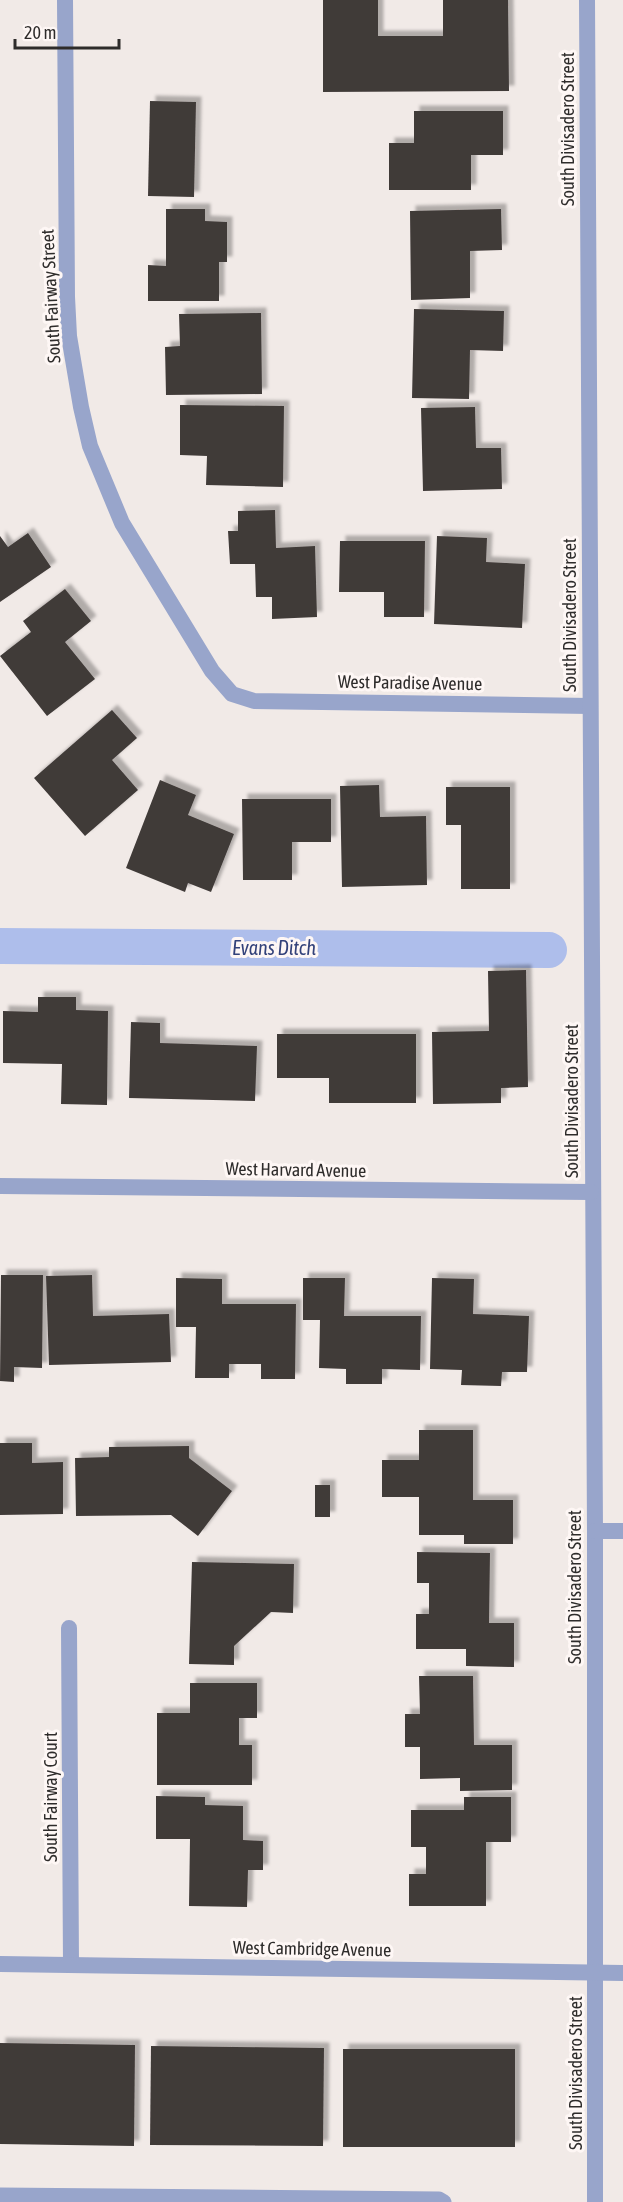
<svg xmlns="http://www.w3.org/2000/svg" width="623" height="2202" viewBox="0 0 623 2202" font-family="'Asap Condensed',sans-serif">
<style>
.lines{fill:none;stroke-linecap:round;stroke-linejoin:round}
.canal{stroke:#aebeeb;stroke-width:36}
.building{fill:#413b39;filter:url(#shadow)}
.service{stroke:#98a5cb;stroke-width:15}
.minor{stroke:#98a5cb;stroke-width:16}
.labels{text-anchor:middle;stroke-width:6;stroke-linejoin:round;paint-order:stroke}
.street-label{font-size:18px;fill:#2e2c2b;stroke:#fef7f5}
.water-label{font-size:20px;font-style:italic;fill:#33427a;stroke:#fef7f5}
</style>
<defs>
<filter id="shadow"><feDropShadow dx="5.5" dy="-5.5" stdDeviation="1.5" flood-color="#0004"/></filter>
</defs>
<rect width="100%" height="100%" fill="#f1eae7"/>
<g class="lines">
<polyline class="canal" points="0,946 549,950"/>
</g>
<g class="building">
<polygon points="323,0 378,0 378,36 443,36 443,0 508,0 509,91 323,92"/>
<polygon points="150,101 196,102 194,197 148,196"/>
<polygon points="414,111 503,111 503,155 471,155 471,190 389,190 389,143 414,143"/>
<polygon points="166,209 205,209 205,221 227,222 227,262 219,262 219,301 148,301 148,265 166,266"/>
<polygon points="501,209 502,250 470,251 470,298 411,300 410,211"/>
<polygon points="414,309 504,311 503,351 470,350 469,399 412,398"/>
<polygon points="261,313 262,394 166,395 165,347 180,346 179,314"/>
<polygon points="180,405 284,406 283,487 206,485 207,456 180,455"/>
<polygon points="475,407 476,448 501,448 502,489 423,491 421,408"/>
<polygon points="275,510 276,548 315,546 317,617 272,619 272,597 256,597 255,564 230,564 228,531 238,531 238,511"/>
<polygon points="28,533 51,567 0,602 0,536 8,547"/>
<polygon points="437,536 487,538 486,562 525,564 522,628 434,624"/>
<polygon points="340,541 425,541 424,617 384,617 384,592 339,592"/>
<polygon points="65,589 91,621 65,642 95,679 47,716 0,656 31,632 23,621"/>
<polygon points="112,710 137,738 112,760 138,790 85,836 34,778"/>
<polygon points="160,780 196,795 188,815 234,834 211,892 188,883 185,892 126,868"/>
<polygon points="379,785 380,817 426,816 427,885 342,887 340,786"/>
<polygon points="446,787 510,787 510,889 461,889 461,825 446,825"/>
<polygon points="242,799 331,799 331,842 292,842 292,880 243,880"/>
<polygon points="526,970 528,1087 501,1088 501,1103 433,1104 432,1032 489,1031 488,971"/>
<polygon points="38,997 76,997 76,1010 108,1011 107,1105 61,1104 62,1064 3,1063 3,1011 38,1012"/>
<polygon points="131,1022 160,1023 160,1043 257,1046 255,1101 129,1098"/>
<polygon points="277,1034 416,1034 416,1103 329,1103 329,1078 277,1078"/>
<polygon points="1,1275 43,1275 42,1368 14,1367 14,1382 0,1381"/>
<polygon points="92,1275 93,1316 169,1314 171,1362 49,1365 46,1276"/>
<polygon points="176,1278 222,1279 222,1304 296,1304 295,1379 261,1379 261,1364 229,1364 229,1378 195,1378 196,1327 176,1327"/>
<polygon points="303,1278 345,1278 344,1316 421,1316 420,1370 382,1369 382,1384 346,1384 346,1369 319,1368 320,1320 303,1320"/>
<polygon points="432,1278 474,1279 473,1314 529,1316 527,1372 502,1372 501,1386 461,1385 462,1370 430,1369"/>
<polygon points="419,1430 473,1430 473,1500 513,1500 513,1544 464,1544 464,1535 419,1535 419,1497 382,1497 382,1460 419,1460"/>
<polygon points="0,1443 32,1443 32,1463 63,1462 63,1514 0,1515"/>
<polygon points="189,1446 189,1458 232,1491 198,1536 171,1515 76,1516 75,1458 109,1457 109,1447"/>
<rect x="315" y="1485" width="15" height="32"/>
<polygon points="417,1552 490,1553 489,1623 514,1623 514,1667 466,1666 466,1649 416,1649 416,1614 429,1614 429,1583 417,1583"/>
<polygon points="192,1562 294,1564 293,1613 271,1612 234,1646 234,1665 189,1664"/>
<polygon points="419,1676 473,1676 474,1745 512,1745 512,1790 460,1791 460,1778 420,1779 420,1747 405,1747 405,1714 420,1714"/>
<polygon points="190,1683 257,1683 257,1718 239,1718 239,1745 252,1745 252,1785 157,1785 157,1713 190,1713"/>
<polygon points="156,1796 205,1797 205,1805 243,1806 243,1840 263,1841 263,1870 248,1870 247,1907 189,1906 190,1839 156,1839"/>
<polygon points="464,1797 511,1797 511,1842 486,1842 486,1906 409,1906 409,1874 426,1874 426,1847 411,1847 411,1810 464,1810"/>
<polygon points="0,2043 135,2045 134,2146 0,2144"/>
<polygon points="151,2046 324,2048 323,2146 150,2145"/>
<rect x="343" y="2049" width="172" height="98"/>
</g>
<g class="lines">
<polyline class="service" points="0,2195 439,2199 444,2202"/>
<g class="minor">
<polyline points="65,0 67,297 69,336 81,407 90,446 122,523 212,671 232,694 254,701 590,706"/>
<polyline points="587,0 595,1531 595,2202"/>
<polyline points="0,1186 591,1192"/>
<polyline points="595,1531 623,1531"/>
<polyline points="69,1628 71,1965"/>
<polyline points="0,1964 623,1973"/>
</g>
</g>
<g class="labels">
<g class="street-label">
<text transform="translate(568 129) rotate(-90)" y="6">South Divisadero Street</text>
<text transform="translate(51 296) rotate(-93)" y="6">South Fairway Street</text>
<text transform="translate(570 615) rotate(-90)" y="6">South Divisadero Street</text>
<text transform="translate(410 683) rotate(1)" y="6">West Paradise Avenue</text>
<text transform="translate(572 1101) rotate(-90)" y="6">South Divisadero Street</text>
<text transform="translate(296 1170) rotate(1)" y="6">West Harvard Avenue</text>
<text transform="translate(575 1587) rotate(-90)" y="6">South Divisadero Street</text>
<text transform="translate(51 1797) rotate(-90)" y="6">South Fairway Court</text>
<text transform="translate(312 1949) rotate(1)" y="6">West Cambridge Avenue</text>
<text transform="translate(576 2073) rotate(-90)" y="6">South Divisadero Street</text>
</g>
<g class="water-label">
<text x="274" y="955">Evans Ditch</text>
</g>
</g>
<path d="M15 39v9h104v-9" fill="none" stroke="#2e2c2b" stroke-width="3"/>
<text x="24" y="39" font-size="18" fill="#2e2c2b" stroke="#fef7f5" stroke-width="4.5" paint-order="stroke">20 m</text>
</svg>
